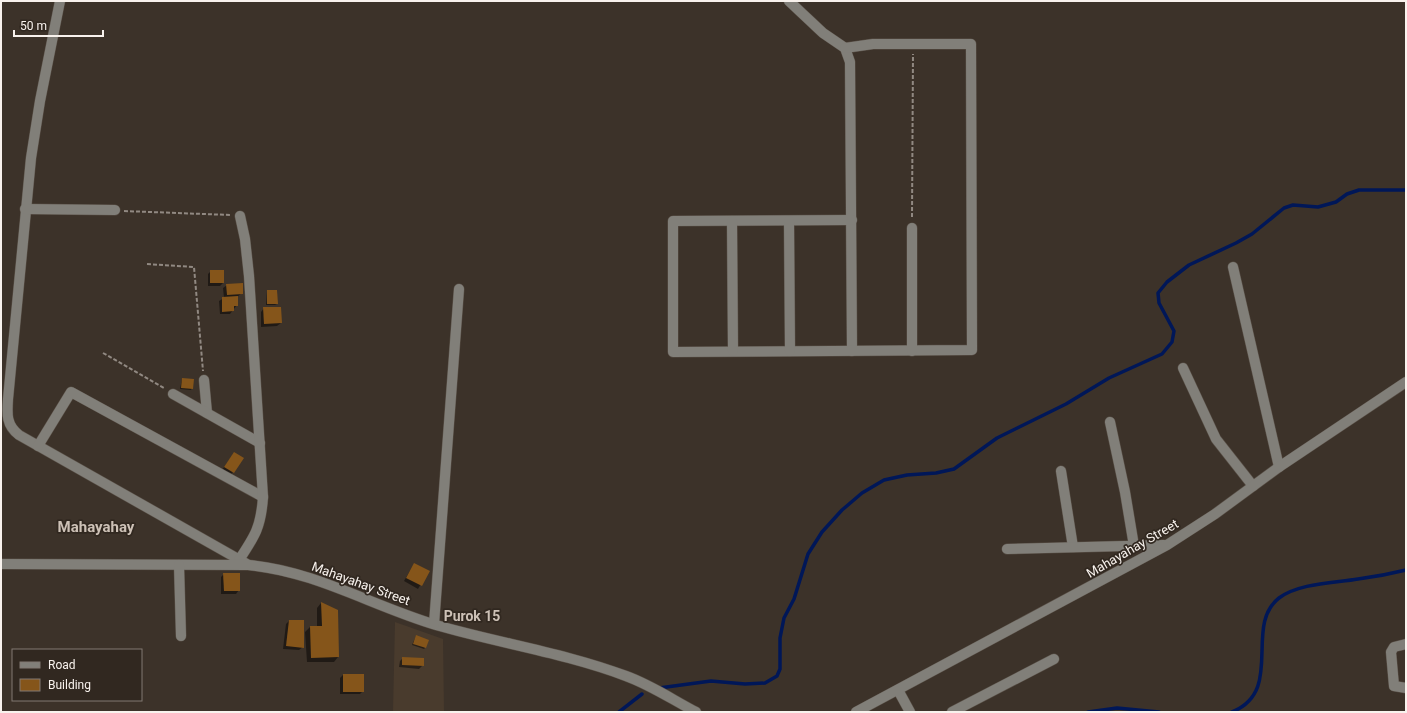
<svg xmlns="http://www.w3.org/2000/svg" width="1407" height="713" viewBox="0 0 1407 713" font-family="Roboto,sans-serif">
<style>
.built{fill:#493b2d}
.shadow{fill:#0007}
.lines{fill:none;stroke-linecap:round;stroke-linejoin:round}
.stream{stroke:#001758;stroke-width:3.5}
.building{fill:#85551a}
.minor-casing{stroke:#5a5148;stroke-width:11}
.path{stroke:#918982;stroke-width:2;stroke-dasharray:4 2;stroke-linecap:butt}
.minor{stroke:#817f79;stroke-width:10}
.labels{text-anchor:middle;stroke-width:3.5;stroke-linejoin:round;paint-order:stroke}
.street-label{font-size:13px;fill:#f8f2ed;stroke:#312820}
.neighbourhood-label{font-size:14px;font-weight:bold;fill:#cdc1b6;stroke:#312820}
.quarter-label{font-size:15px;font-weight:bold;fill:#cdc1b6;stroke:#312820}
</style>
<rect width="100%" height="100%" fill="#3c3229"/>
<polygon class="built" points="395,622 443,639 444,712 393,712"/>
<g class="shadow">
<polygon points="211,271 223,283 220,286 208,286 208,274"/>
<polygon points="227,285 242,293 237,297 237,305 230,314 220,314 219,301 224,298 223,288"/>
<polygon points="267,291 277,304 275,305 266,305"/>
<polygon points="264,308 281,323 277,326 261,327 261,312"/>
<polygon points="182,379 192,388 191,390 180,389"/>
<polygon points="234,453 233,472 230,475 222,470"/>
<polygon points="414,564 428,572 418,589 404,581"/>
<polygon points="224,574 239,590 236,594 221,594 221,577"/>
<polygon points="321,603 338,657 334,662 307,662 305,632 310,627 317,627 317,608"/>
<polygon points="289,621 303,647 299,650 283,649 286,624"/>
<polygon points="416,636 425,648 424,649 412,645"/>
<polygon points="403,658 423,665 419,669 399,667 400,661"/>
<polygon points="343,675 363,691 360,694 340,694 340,678"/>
</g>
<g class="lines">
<g class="stream">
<polyline points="659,688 711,681 745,684 765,683 777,676 780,669 780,638 784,618 794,599 808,554 822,532 842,510 862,493 884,480 907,475 936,473 954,469 997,438 1066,404 1109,378 1162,354 1172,342 1174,331 1159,303 1158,293 1167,282 1189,265 1236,243 1252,234 1284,208 1293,205 1318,207 1336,202 1347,194 1359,190 1406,190"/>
<polyline points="619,712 642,694"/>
<polyline points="1088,712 1117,708 1159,712"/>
<path d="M1232 712C1285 691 1243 626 1279 598 1299 583 1335 583 1358 579 1374 577 1390 574 1406 570"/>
</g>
</g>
<g class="building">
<rect x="210" y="270" width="14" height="13"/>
<polygon points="243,283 243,294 227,295 226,284"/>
<polygon points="267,290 277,290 278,304 267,304"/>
<polygon points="238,296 238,306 234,306 234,311 222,312 222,297"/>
<polygon points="263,307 281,307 282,323 264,324"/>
<polygon points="182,378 194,379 193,389 181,388"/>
<polygon points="234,452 244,458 234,473 224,467"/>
<polygon points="414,563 430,571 422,586 406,578"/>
<polygon points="223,573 240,573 240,591 224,591"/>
<polygon points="321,602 338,610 339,657 311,658 310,626 322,626"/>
<polygon points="289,620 304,620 304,648 286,646"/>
<polygon points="416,635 429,640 426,648 413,644"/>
<polygon points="402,657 424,658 424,666 402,665"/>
<rect x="343" y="674" width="21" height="18"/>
</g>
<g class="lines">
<defs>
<g id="minor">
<path d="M60 1 40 101 31 158 8 399C7 414 6 425 19 435L247 564"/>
<polyline points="789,1 823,33 845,48 850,62 852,351"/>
<polyline points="845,48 873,44 971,44 972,350 673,352 673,221 852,220"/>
<polyline points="25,209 115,210"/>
<polyline points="732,221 733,351"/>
<polyline points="789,221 790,351"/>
<polyline points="912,228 912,351"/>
<polyline points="1233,267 1279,467"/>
<polyline points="1183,368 1216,439 1253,486"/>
<polyline points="204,380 207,413"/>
<polyline points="173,394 260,443"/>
<polyline points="1110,422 1125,492 1134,546"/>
<polyline points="38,446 71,392 263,497"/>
<polyline points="1061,471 1073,547"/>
<polyline points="1007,549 1164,545"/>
<path d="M239 560C255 536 261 527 263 497L249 276 245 239 240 216"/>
<path d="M1 564 248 565C315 571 372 606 436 625 498 643 565 653 626 676 651 685 673 700 696 712"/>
<polyline points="179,565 181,636"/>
<polyline points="434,624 459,289"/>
<polyline points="1406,644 1394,647 1391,652 1394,686 1406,688"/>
<polyline points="898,690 910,712"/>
<polyline points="856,712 1167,545 1215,514 1279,467 1406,382"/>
<polyline points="952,712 1054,659"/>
</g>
</defs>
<use href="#minor" class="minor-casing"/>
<g class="path">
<polyline points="124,211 230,215"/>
<polyline points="912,217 913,54"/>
<polyline points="147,264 194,267 203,371"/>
<polyline points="103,353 164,388"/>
</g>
<use href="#minor" class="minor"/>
</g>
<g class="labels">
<g class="street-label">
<text transform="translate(1132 548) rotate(-30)" y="5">Mahayahay Street</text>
<text transform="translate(361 583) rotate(20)" y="5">Mahayahay Street</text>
</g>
<g class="neighbourhood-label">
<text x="472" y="621">Purok 15</text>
</g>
<g class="quarter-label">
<text x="96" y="532">Mahayahay</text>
</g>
</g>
<rect width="1407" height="713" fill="none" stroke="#f8f2ed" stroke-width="4"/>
<rect x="12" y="649" width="130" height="52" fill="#312820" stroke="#817972"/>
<rect x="20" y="662" width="20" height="6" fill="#817f79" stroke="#817972"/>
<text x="48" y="669" font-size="12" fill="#f8f2ed">Road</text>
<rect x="20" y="679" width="20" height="12" fill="#85551a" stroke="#817972"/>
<text x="48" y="689" font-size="12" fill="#f8f2ed">Building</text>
<path d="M14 30v6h89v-6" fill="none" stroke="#f8f2ed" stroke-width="2"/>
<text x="20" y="30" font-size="12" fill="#f8f2ed" stroke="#312820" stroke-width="3" paint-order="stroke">50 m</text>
</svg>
